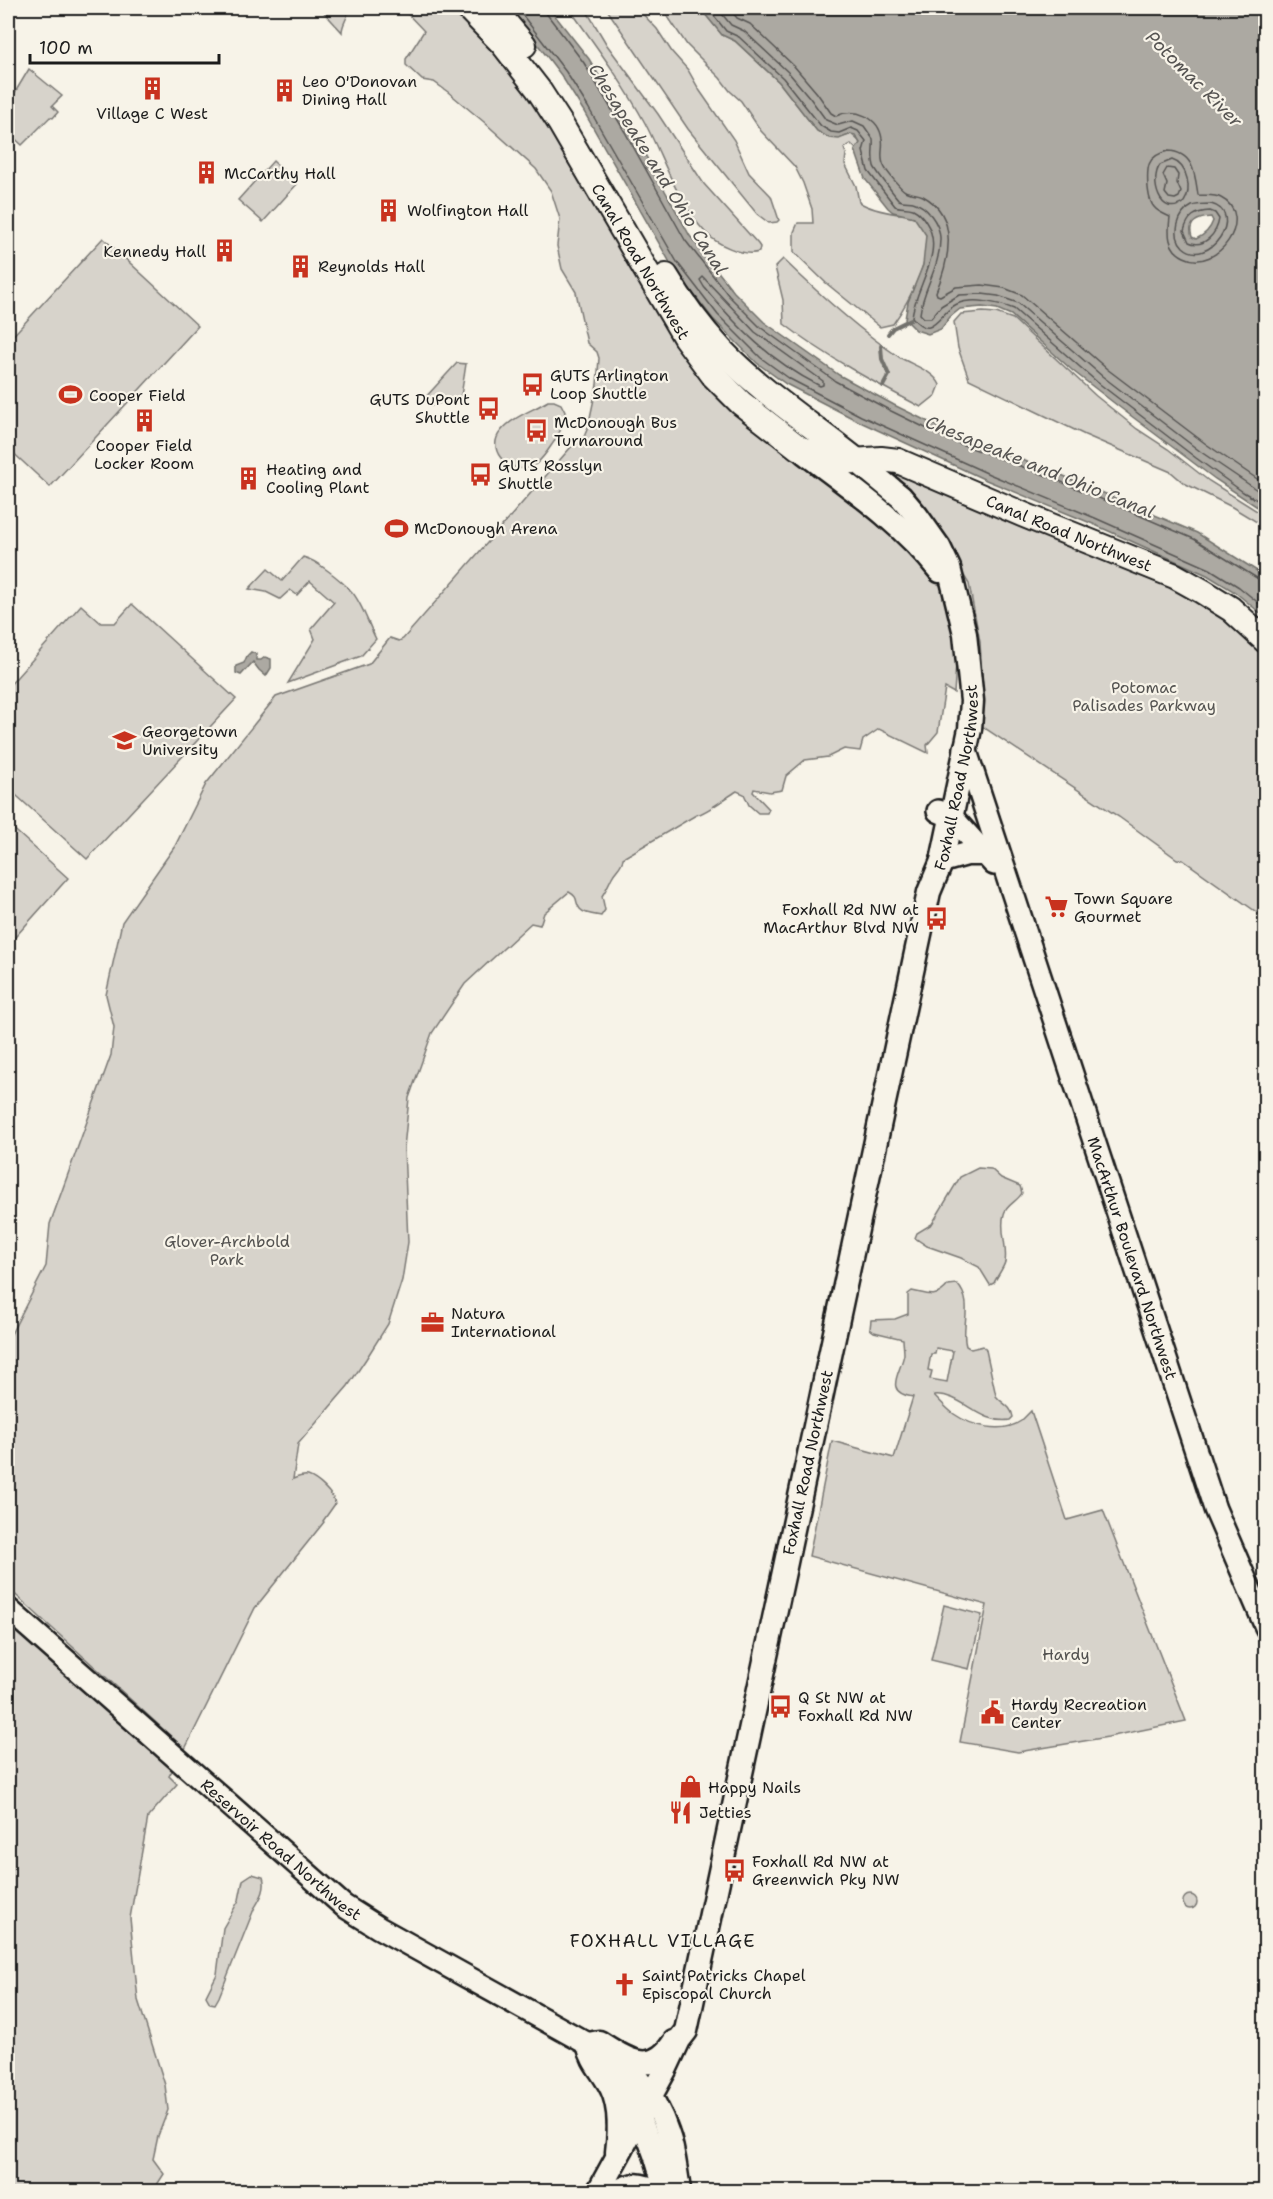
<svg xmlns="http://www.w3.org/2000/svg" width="1273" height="2199" viewBox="0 0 1273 2199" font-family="'Shantell Sans',sans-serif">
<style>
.green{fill:#d7d3cb;stroke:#7a7874;stroke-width:1.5;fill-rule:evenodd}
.water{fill:#aca9a2;stroke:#72716c;stroke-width:1.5;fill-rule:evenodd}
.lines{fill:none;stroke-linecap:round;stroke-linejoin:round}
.shore{stroke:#565452;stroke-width:1.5}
.stream{stroke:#72716c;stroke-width:4}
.secondary-casing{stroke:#1c1c1c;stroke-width:26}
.primary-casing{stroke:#1c1c1c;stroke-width:27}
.trunk-casing{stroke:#1c1c1c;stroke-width:28}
.secondary{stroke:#f7f3e8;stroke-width:21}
.primary{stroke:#f7f3e8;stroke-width:22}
.trunk{stroke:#f7f3e8;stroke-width:24}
.labels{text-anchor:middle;stroke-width:4.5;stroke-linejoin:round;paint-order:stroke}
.poi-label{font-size:16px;fill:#1c1c1c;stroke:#f7f3e8;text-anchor:start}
.street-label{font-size:16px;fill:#1c1c1c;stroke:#f7f3e8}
.park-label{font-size:16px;fill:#545351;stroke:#f7f3e8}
.water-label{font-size:18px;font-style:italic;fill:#565452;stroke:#f7f3e8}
.neighbourhood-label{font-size:18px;letter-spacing:1.5px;fill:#1c1c1c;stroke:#f7f3e8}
</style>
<rect width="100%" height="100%" fill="#f7f3e8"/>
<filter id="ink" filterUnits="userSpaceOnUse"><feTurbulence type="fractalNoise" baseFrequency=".0167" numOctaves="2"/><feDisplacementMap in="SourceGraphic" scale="12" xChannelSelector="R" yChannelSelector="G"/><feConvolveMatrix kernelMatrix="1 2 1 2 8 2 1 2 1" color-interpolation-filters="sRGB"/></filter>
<g filter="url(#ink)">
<g class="green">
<path d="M320 8H348C350 16 342 23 342 32Z"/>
<path d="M402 8H459L505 53 681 339 857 497 932 570 943 591 951 615 957 648 954 693 945 688 938 732 927 745 928 753 879 729 863 740 860 751 844 749 828 757 805 760 786 776 782 790 770 792 754 789 753 792 769 809 767 813H758L749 805 744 794 737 791C727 797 705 814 696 815L623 858C622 867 616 869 612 877 609 883 606 890 602 896L605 910 601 916C595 915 584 914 580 909 574 902 580 898 569 892L544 913 540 925 531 923 465 984 432 1033 409 1098 404 1148 408 1242 402 1280 388 1324 366 1359 348 1386 298 1444 293 1479C298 1477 303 1475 308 1476 317 1479 334 1494 335 1504L323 1521 324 1522 255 1608 185 1749 8 1588V1392L11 1385 8 1340 46 1266 50 1224 111 1055 114 1027 106 995 122 922 175 846 206 784 276 697 369 664 390 638 399 641 403 639 572 446 582 442 588 427 597 385 599 358 597 352 587 343 576 292 562 269 557 246 560 219 551 191 536 169 484 122 448 92 434 82 422 80 406 65V59L424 31Z"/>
<path d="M569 8H585L607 45 658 114 704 184 758 244 760 247 759 252C743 257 716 244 705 232 677 202 664 159 645 123 623 82 595 45 569 8Z"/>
<polygon points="606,8 637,8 657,29 672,52 688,70 700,91 734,140 749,173 771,196 779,220 777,222 769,223 757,214 688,129"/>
<path d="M662 8H700L722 35 735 41 779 82 817 131C826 137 842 140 851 134L859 141 860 144 856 149 851 144 844 148 846 154 845 164 856 186 859 202C870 209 885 212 898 214 903 214 907 213 912 216 948 234 908 303 893 324L880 327 826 283 794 252V232L798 223H813L812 209 803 183 795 167 761 131 741 101 730 91 720 78 687 45Z"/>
<polygon points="29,69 62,96 52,106 58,112 53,118 50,117 22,145 8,132 8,123 10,121 8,118 8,104"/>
<polygon points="273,161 297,184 263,222 238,200"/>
<polygon points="103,238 198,326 50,487 8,448 8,341"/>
<path d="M783 259C818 293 859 330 899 357 912 365 934 371 940 385L936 395 921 407C873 382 827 357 784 324L783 300 775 267Z"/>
<polygon points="983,312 996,313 1013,319 1096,396 1137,429 1168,449 1209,481 1265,516 1265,527 1232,507 1184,483 1171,472 1085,435 969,379 958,348 954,322 961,314"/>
<polygon points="457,363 466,364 461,396 431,406 424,399"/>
<path d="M548 401H554L561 404 565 412C565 423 558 437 551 446 547 452 542 459 536 464 515 479 483 452 501 431 512 417 534 410 548 401Z"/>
<polygon points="903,470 1204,599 1265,651 1265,918 1183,860 1177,859 1119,817 977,723 982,676 980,642 969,584 948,549 891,473"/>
<path d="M303 557C317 560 342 581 352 592 362 603 369 626 376 639L361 656 288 683 315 639 311 629 334 602 310 581 297 595 290 590 280 599 266 592 249 589 268 569 282 581Z"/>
<polygon points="132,604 236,699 87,859 8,788 8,687 81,605 101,623 115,623"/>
<polygon points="8,824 68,878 8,945"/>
<path d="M978 1168 991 1169 1001 1178 1020 1186 1022 1193C1018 1201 1006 1205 1004 1214 999 1230 1008 1246 1005 1262 1003 1269 997 1276 994 1283L990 1285 979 1267 961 1258 927 1246 915 1238 917 1233 932 1224 960 1177Z"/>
<path d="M957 1284C975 1303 960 1327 966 1346L971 1349 983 1346 986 1350 996 1396C1002 1404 1011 1405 1013 1417L1010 1420C980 1425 961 1392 934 1395 940 1401 947 1409 954 1414 971 1426 1003 1434 1021 1421 1024 1418 1028 1414 1031 1411L1067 1520 1103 1510 1186 1721 1108 1737 1018 1752 960 1742 987 1605 809 1556 832 1441 894 1458 913 1397C882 1392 901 1373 904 1354 904 1349 903 1343 903 1339L874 1332 870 1329 871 1320 895 1319 908 1314V1294L912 1291C928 1294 936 1300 948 1285ZM936 1348 953 1351 947 1382 930 1379 932 1371 928 1370 931 1354H935Z"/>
<polygon points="944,1605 982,1615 969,1669 931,1660"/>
<polygon points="8,1618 173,1769 169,1776 177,1784 148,1817 130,1918 138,2000 165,2085 168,2110 158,2136 153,2159 164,2174 153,2191 8,2191"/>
<path d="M252 1874 263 1877C267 1889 260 1899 254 1909L219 1997 215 2004 210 2003 206 1996 217 1974 223 1928 239 1900 243 1880Z"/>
<circle cx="1190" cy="1902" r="7"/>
</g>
<g class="water">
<polygon points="510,8 549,8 589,59 631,129 690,236 734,292 764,322 839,375 894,405 953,434 1052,471 1197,533 1265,576 1265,617 1235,592 1207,575 1093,524 986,480 858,421 786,384 757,363 713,319 672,266 583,110 561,75"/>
<path d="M700 8H1265V512L1215 479 1118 406 1073 371 1011 315 997 309 982 307 960 309 950 317 941 329 928 334 916 330 905 319 908 302 923 265 926 235 914 217 893 212 888 208 865 179 855 150 860 143 855 135 851 134 839 139 829 138 817 131 779 82 735 41 722 35ZM1211 217 1213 221C1210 230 1205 235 1196 239L1192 237C1187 222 1198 218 1211 217Z"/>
<polygon points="251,652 256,654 256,660 261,660 265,657 271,659 271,668 266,676 259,670 253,662 241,675 236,673 236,666 244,663 247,656"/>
</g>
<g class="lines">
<g class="shore">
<polyline points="517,8 566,72 588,107 677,262 718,315 761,358 790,379 861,416 989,474 1095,518 1210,569 1239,587 1266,609"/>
<polyline points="545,8 546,13 584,63 625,132 685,240 729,296 760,327 835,381 891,411 950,440 1050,477 1194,539 1260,580 1266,581"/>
<path d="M708 8 726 31 739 37 783 78 821 126 831 132 839 133 851 128 858 131 866 141 863 151 868 171 895 206C900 208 907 207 913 209 919 212 923 217 926 222 946 252 915 286 912 317 933 343 939 312 957 304 973 297 999 303 1014 309L1097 382 1196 458 1243 492 1266 505"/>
<path d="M717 8 731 25 744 31 789 73 810 98 826 120 838 125 853 121 864 126 873 139C874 149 871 156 874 166 875 170 897 198 899 200 903 202 910 201 913 202 927 206 939 223 940 237 941 267 923 287 920 314L924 318H931L941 306 959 295 982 294 998 296 1018 303 1102 376 1201 452 1266 496"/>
<path d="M729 8 737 18 750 24 794 66 817 93 831 113 836 116C855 107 879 117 882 139 884 148 879 157 884 166 886 171 901 189 905 191 910 194 917 193 923 196 960 216 949 261 936 292L937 295 940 296 956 287 982 285 1004 288 1022 295 1107 369 1206 444 1266 485"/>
<path d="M1168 151C1194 152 1195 175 1198 195 1206 196 1214 194 1221 198 1257 216 1217 274 1184 257 1167 249 1168 233 1170 217 1164 214 1158 212 1154 207 1149 201 1149 195 1148 188 1147 170 1145 156 1168 151Z"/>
<path d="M1172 160C1188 165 1192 190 1184 202 1160 220 1149 180 1160 165Z"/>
<polygon points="1167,168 1174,169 1178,175 1177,183 1181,192 1179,197 1175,199 1169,198 1165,193 1167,184 1163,175"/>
<path d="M1211 204C1247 213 1208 270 1183 247 1171 235 1178 213 1192 206 1198 204 1205 204 1211 204Z"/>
<path d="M1210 211 1215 213 1219 219C1217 233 1204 249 1189 242L1184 231C1188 216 1195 212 1210 211Z"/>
<path d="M703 277 755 332 823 381V385L820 386C769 360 740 330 704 287L700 280Z"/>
</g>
<g class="stream">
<polyline points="888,334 893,328 911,319"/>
<polyline points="881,346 882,359 889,375 883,386"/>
</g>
<defs>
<g id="secondary">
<path id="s1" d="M965 748 1215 1509 1266 1627"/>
<polyline points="938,811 952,817 994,864"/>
<path id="s2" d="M8 1609 344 1906 379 1928 588 2044C626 2056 656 2095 668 2133 675 2151 676 2172 680 2192"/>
<path d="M609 2071C638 2107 655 2147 665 2192"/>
</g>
<g id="primary">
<path d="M805 453C853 489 902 523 940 571"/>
<polyline points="942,861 967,854 986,854"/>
<path d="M617 2152C620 2129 621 2102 608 2082 599 2067 592 2061 588 2044L599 2042C626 2059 651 2078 674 2042"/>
<path id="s3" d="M598 2192 665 2070 679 2040 686 2031 929 892 942 861 970 729 972 701 965 634 949 568 939 547 917 516 901 497 857 461"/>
<path d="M617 2192C632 2182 642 2184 658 2192"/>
</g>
<g id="trunk">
<path id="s4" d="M468 8 503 44 538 89 560 123 685 337 714 376 741 403 799 448 840 462 881 459 898 461 1024 515 1175 576 1202 591 1231 609 1266 641"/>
<polyline points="493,8 524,45"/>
<path d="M666 276C682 303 700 327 721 350 761 392 812 425 857 461"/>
</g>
</defs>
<use href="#secondary" class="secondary-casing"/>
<use href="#primary" class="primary-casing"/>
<use href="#trunk" class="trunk-casing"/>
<use href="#secondary" class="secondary"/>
<use href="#primary" class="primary"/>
<use href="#trunk" class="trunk"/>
</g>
</g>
<defs>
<symbol id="building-bare" viewBox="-9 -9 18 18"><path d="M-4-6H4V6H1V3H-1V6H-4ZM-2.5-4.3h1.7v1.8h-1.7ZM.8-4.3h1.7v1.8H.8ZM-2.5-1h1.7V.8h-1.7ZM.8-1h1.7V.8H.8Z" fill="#c8321e" stroke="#f7f3e8" stroke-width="2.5" paint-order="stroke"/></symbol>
<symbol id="bus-bare" viewBox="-9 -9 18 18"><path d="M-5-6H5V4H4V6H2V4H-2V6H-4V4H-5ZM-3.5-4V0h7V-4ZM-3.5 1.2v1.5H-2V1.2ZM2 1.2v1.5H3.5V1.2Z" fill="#c8321e" stroke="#f7f3e8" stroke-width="2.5" paint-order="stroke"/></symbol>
<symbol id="stadium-bare" viewBox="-9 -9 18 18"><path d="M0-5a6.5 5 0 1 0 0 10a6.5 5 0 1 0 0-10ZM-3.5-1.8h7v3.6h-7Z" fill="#c8321e" stroke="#f7f3e8" stroke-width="2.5" paint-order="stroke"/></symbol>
<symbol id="university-bare" viewBox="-9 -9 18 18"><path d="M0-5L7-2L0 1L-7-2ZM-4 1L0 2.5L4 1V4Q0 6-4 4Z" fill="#c8321e" stroke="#f7f3e8" stroke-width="2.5" paint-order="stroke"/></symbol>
<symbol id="supermarket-bare" viewBox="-9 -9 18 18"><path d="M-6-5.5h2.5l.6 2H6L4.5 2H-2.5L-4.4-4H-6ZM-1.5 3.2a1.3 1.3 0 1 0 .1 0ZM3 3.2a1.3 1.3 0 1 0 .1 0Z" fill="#c8321e" stroke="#f7f3e8" stroke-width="2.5" paint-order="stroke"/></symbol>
<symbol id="office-bare" viewBox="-9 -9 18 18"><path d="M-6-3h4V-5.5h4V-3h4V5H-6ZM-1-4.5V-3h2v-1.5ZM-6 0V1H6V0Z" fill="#c8321e" stroke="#f7f3e8" stroke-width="2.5" paint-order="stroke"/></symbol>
<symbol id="civic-bare" viewBox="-9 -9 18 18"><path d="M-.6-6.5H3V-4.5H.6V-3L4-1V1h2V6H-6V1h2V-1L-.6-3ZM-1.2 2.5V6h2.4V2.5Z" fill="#c8321e" stroke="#f7f3e8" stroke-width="2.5" paint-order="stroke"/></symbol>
<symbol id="shop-bare" viewBox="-9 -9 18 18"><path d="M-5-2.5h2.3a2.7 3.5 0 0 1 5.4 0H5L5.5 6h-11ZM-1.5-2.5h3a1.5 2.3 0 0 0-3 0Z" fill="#c8321e" stroke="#f7f3e8" stroke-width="2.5" paint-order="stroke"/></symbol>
<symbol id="restaurant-bare" viewBox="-9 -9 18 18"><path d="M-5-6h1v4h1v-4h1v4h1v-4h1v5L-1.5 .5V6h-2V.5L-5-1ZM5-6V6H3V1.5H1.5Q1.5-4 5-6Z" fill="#c8321e" stroke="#f7f3e8" stroke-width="2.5" paint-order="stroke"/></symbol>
<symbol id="church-bare" viewBox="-9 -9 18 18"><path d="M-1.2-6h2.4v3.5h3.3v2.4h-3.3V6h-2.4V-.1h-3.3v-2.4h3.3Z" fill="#c8321e" stroke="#f7f3e8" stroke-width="2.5" paint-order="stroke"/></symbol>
</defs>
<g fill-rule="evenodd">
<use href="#building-bare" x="136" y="72" width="33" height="33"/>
<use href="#building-bare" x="268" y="74" width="33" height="33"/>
<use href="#building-bare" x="190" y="156" width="33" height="33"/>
<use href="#building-bare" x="372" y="194" width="33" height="33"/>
<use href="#building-bare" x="208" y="234" width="33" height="33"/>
<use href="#building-bare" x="284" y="250" width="33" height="33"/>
<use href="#bus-bare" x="516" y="368" width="33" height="33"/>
<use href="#stadium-bare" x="54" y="378" width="33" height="33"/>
<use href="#bus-bare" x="472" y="392" width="33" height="33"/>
<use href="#building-bare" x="128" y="404" width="33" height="33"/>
<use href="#bus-bare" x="520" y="414" width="33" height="33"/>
<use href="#bus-bare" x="464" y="458" width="33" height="33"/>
<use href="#building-bare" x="232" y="462" width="33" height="33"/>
<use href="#stadium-bare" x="380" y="512" width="33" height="33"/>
<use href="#university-bare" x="108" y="724" width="33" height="33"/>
<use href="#supermarket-bare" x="1040" y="890" width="33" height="33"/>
<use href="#bus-bare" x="920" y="902" width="33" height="33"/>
<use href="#office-bare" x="416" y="1306" width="33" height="33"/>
<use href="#bus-bare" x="764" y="1690" width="33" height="33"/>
<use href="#civic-bare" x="976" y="1696" width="33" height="33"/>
<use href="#shop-bare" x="674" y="1770" width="33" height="33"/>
<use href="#restaurant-bare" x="664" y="1796" width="33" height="33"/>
<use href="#bus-bare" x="718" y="1854" width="33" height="33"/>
<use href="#church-bare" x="608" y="1968" width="33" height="33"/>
</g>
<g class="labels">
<g class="poi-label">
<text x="302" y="87">Leo O'Donovan<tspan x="302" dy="18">Dining Hall</tspan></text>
<text x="152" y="119" text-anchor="middle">Village C West</text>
<text x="224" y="179">McCarthy Hall</text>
<text x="407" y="216">Wolfington Hall</text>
<text x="206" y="257" text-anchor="end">Kennedy Hall</text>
<text x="318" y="272">Reynolds Hall</text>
<text x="550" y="381">GUTS Arlington<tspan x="550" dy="18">Loop Shuttle</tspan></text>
<text x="89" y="401">Cooper Field</text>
<text x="470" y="405" text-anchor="end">GUTS DuPont<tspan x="470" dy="18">Shuttle</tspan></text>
<text x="554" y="428">McDonough Bus<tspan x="554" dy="18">Turnaround</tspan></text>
<text x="144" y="451" text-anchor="middle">Cooper Field<tspan x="144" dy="18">Locker Room</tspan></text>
<text x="498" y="471">GUTS Rosslyn<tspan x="498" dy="18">Shuttle</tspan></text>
<text x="266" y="475">Heating and<tspan x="266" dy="18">Cooling Plant</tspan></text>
<text x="414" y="534">McDonough Arena</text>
<text x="142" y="737">Georgetown<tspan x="142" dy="18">University</tspan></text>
<text x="1074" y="904">Town Square<tspan x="1074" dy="18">Gourmet</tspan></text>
<text x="919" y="915" text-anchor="end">Foxhall Rd NW at<tspan x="919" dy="18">MacArthur Blvd NW</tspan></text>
<text x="451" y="1319">Natura<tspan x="451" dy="18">International</tspan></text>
<text x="798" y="1703">Q St NW at<tspan x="798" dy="18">Foxhall Rd NW</tspan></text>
<text x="1011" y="1710">Hardy Recreation<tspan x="1011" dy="18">Center</tspan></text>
<text x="708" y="1793">Happy Nails</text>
<text x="699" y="1818">Jetties</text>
<text x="752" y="1867">Foxhall Rd NW at<tspan x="752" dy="18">Greenwich Pky NW</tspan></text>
<text x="642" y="1981">Saint Patricks Chapel<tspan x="642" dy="18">Episcopal Church</tspan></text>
</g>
<g class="street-label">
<text dy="6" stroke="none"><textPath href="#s4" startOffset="308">Canal Road Northwest</textPath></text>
<text dy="6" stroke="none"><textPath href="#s4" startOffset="843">Canal Road Northwest</textPath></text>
<text dy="6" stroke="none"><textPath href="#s3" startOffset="1467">Foxhall Road Northwest</textPath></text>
<text dy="6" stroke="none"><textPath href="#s1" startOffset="537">MacArthur Boulevard Northwest</textPath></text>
<text dy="6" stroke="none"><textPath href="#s3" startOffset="765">Foxhall Road Northwest</textPath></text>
<text dy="6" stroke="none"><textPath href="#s2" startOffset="364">Reservoir Road Northwest</textPath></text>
</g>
<g class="park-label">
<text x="1144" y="693">Potomac<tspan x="1144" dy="18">Palisades Parkway</tspan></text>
<text x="227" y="1247">Glover-Archbold<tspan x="227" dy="18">Park</tspan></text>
<text x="1066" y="1660">Hardy</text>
</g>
<g class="water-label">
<text transform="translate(1194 79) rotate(45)" y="6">Potomac River</text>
<text transform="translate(658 169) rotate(58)" y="6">Chesapeake and Ohio Canal</text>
<text transform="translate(1040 467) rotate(22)" y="6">Chesapeake and Ohio Canal</text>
</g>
<g class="neighbourhood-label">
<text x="663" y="1947">FOXHALL VILLAGE</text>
</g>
</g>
<rect width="1273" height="2199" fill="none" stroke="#f7f3e8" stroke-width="30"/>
<rect x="15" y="15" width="1243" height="2169" fill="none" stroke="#1c1c1c" stroke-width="2" filter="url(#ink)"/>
<path d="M30 54v9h189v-9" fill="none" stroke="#1c1c1c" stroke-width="3"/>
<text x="39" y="54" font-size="18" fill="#1c1c1c" stroke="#f7f3e8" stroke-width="4.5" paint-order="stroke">100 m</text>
</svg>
